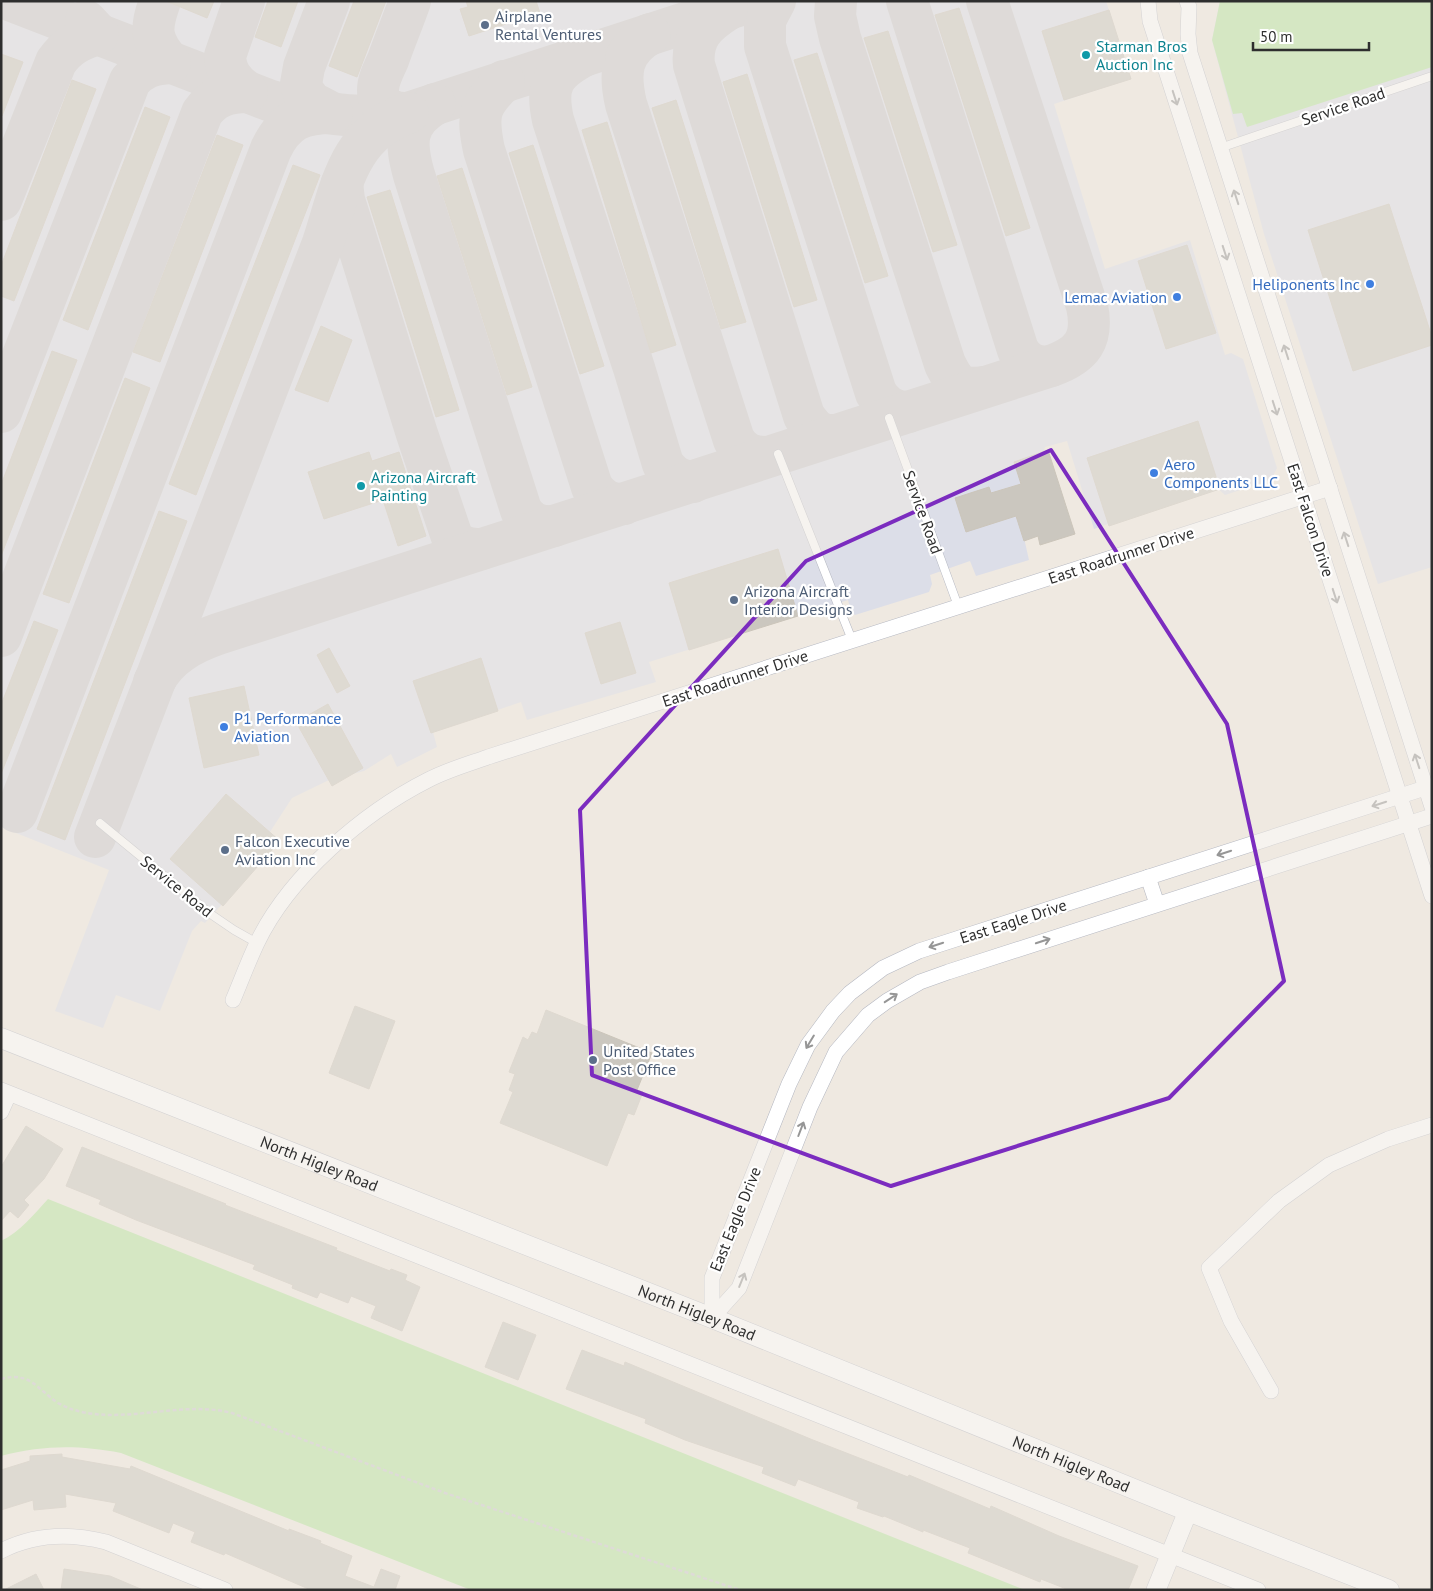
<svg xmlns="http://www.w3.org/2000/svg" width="1433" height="1591" viewBox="0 0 1433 1591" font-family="'PT Sans',sans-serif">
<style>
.airport{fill:#dcdee8}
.green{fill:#b6e59e}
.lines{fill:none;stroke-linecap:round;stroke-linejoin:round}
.taxiway{stroke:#c9c8cc;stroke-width:42}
.building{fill:#cbc7bf;stroke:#cbc5ba}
.service-casing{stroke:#b4b7c1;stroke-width:9}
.minor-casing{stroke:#b4b7c1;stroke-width:16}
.tertiary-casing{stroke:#b4b7c1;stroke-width:20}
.secondary-casing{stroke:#b4b7c1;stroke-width:21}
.path{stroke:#c9c9c9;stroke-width:2.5;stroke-dasharray:4 2.5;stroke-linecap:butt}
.service{stroke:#fff;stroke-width:8}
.minor{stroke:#fff;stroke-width:15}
.tertiary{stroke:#fff;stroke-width:19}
.secondary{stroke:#fff;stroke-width:20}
.oneway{stroke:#969696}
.marked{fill:none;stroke:#7b2cbf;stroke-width:4;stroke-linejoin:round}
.service-dot{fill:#5c6f8a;stroke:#fff;stroke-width:2}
.culture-dot{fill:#0f9aa8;stroke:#fff;stroke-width:2}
.shop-dot{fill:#3f7fe0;stroke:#fff;stroke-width:2}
.labels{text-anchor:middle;stroke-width:4.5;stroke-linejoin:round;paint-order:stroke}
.service-label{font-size:16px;fill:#4e5e75;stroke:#fff;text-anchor:start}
.culture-label{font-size:16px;fill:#0d838f;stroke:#fff;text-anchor:start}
.street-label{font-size:16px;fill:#2e2e2e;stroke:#fff}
.shop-label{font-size:16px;fill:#366cbe;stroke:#fff;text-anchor:end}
</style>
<rect width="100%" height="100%" fill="#efe9e1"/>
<g class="airport">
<polygon points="1,1 1106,1 1131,79 1054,104 1105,269 1190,240 1225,355 1231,353 1243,359 1277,468 1271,480 1225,495 1215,486 1094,529 1067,441 1045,447 1024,538 1029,560 976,576 970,561 930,575 932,584 929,592 855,615 851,611 848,600 649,662 656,682 527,720 521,702 433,732 437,747 397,767 391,754 364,771 329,780 292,798 225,901 205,923 201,921 192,931 160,1011 116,995 103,1028 55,1011 109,870 1,827"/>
<polygon points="1220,1 1432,1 1432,567 1378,584 1264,234 1212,40"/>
</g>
<g class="green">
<polygon points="1220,1 1432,1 1432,67 1247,127 1242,113 1233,114 1212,40"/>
<path d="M48 1199 1025 1590H471L121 1453C77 1445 45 1445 1 1456V1241C20 1232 34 1214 48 1199Z"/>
</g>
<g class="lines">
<g class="taxiway">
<path d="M12 1 271 101C306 111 345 117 381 116 390 116 399 114 408 113L753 1"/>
<path d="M775 1 765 20V46L876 393C884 406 893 411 908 412"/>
<path d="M836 1 835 16 840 38 945 364C955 384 960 390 983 387"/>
<path d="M907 1 1018 350C1026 363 1035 368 1051 366"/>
<path d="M727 10C705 24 691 37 694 65L804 416C813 429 819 436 836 435"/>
<path d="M650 34C620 51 619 74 626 104L734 440C743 453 751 457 766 457"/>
<path d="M585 55C554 72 545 83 553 120L634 368 663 464C671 475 679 481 693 482"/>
<path d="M504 81C478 105 477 116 484 150L592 487C600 499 609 504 624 504"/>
<path d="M435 104C404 123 405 143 414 175L521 510C529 523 539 527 554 526"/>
<path d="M408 113C393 114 378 107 378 90 378 80 384 69 388 60 395 40 403 21 410 1"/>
<path d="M342 183 344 200 417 434 452 537C459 547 469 549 481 549"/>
<path d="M1 200 56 62C67 46 79 40 98 34L86 21"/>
<path d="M1 412 130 81C141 68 153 64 170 63 150 40 150 29 160 1"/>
<path d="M1 636 202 113C213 97 228 92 247 92 233 82 226 73 225 56L244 1"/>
<path d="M154 682C167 656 192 643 218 634L1051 366C1082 355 1094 340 1087 306L987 1"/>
<path d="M17 812 271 149C285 120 302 113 332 113L311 102 303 91 301 84 304 67 329 1"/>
<path d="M95 837 323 243C341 189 347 134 408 113"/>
</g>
</g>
<g class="building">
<polygon points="166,1 214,1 207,18"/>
<polygon points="268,1 298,1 281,47 255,37"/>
<polygon points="354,1 386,1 357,77 329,66"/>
<polygon points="466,1 536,1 540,13 469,36 460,9 468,7"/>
<polygon points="959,8 1030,228 1006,236 935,15"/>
<polygon points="1109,10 1131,79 1064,100 1042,31"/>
<polygon points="888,31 957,245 933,252 864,38"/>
<polygon points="817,53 888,276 865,283 794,60"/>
<polygon points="1,54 23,62 2,116 1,116"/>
<polygon points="747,74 817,300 794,307 723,82"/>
<polygon points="72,80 96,89 14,301 1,296 1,266"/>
<polygon points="676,100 746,322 721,329 652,108"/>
<polygon points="145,107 170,117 88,330 63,320"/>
<polygon points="607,122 676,345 651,353 582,130"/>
<polygon points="217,135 243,145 160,362 133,352"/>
<polygon points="533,145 604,366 580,374 509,153"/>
<polygon points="293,165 320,175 196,495 169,484"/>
<polygon points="462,168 532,387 507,395 437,176"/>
<polygon points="390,190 459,410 436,417 367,197"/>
<polygon points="1389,204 1432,337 1432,345 1353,371 1308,230"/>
<polygon points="1187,245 1216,333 1166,349 1138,261"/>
<polygon points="321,326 352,340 328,402 295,390"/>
<polygon points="52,351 77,360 1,556 1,485"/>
<polygon points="125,378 150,388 69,603 43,594"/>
<polygon points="1198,421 1220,489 1109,526 1087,458"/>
<polygon points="1048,450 1075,534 1040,545 1038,536 1024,541 1016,516 966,532 955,498 989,487 991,493 1021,484 1014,462"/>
<polygon points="369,452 372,461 399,452 426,536 398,546 383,500 324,519 308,472"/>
<polygon points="159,511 187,521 65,840 37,829"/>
<polygon points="778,549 798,616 689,650 669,583"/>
<polygon points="34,621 58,630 1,774 1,705"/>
<polygon points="620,622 636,673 601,684 585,633"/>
<polygon points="329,648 350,686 337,693 317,655"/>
<polygon points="481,658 498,711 431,733 413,681"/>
<polygon points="244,686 259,755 204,768 189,698"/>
<polygon points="328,704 363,768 332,786 296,722"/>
<polygon points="226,794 280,841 223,906 170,859"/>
<polygon points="355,1006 395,1021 369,1089 329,1073"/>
<polygon points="546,1010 652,1053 637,1090 643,1092 634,1115 628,1113 607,1166 500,1123 513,1092 509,1090 515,1074 509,1072 523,1037 528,1040 532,1032 537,1034"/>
<polygon points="26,1126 63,1149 44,1179 24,1200 29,1205 18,1218 10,1211 1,1221 1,1167"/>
<polygon points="82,1147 226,1204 225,1205 337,1248 336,1250 390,1271 391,1269 407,1275 405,1280 420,1287 402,1331 371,1318 376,1306 351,1296 348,1303 320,1292 317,1298 292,1288 293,1285 253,1269 255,1265 136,1220 99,1204 101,1200 66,1186"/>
<polygon points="503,1322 536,1335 518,1380 485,1367"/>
<polygon points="582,1350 624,1366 625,1362 813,1440 908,1477 909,1475 990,1509 991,1506 1059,1536 1138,1566 1128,1590 1069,1590 1041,1579 1040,1582 968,1553 970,1548 923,1530 923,1532 884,1516 883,1517 857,1508 859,1502 798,1479 795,1486 762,1473 764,1467 685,1440 645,1423 646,1419 566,1389"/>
<polygon points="62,1454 62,1457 130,1469 131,1466 289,1531 289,1529 321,1541 320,1543 352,1556 345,1576 374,1587 381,1569 400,1576 395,1590 311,1590 225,1553 224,1555 191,1542 195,1532 173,1523 169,1533 113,1511 116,1503 65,1494 66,1507 34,1510 33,1500 1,1510 1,1470 30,1461 30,1456"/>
<polygon points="64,1569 110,1576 143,1590 61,1590"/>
<polygon points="36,1574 44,1590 4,1590"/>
</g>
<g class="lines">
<defs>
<g id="service">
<polyline points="1220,148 1432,76"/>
<polyline points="889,418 958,606"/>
<polyline points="778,454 852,640"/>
<polyline points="100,823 212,915 234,930 257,943"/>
</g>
<g id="minor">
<polyline points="1148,1 1150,21 1432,896"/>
<polyline points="1187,1 1189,7 1188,34 1190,53 1432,807"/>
<polyline points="1148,877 1157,904"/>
<path d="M233 1000C241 981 248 962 257 943 289 876 363 813 428 780 447 770 468 764 488 757L1330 488"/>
<polyline points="1,1090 1258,1590"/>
<polyline points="1,1112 9,1094"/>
<polyline points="712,1318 712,1278 789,1084 808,1045 833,1011 850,993 883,968 919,951 1425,788"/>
<polyline points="712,1318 739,1288 810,1107 836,1052 868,1015 887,1001 920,982 948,972 1432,816"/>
<polyline points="1271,1391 1231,1321 1209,1268 1279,1201 1329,1165 1388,1139 1432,1125"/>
<path d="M1 1551C34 1534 71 1533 106 1542L225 1590"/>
</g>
<polyline id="tertiary" points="1156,1590 1188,1511"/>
<g id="secondary">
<path id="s1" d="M1 1038 712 1318 1188 1511 1389 1590"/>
</g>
</defs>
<use href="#service" class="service-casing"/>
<use href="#minor" class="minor-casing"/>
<use href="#tertiary" class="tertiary-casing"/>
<use href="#secondary" class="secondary-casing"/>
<path class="path" d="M1 1379C30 1371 37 1389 58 1403 67 1408 76 1411 87 1413 135 1421 185 1401 232 1413L445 1493 740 1590"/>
<use href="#service" class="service"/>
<use href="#minor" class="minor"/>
<use href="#tertiary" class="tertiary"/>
<use href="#secondary" class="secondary"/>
</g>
<defs><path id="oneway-shaft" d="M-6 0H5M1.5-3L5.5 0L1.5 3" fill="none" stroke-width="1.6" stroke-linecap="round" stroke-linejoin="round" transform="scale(1.25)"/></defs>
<g class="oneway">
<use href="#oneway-shaft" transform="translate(1175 98) rotate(72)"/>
<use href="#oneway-shaft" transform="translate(1236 197) rotate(-108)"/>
<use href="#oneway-shaft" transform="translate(1225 253) rotate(72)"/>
<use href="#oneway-shaft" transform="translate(1286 352) rotate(-108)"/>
<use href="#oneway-shaft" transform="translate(1275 408) rotate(72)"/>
<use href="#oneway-shaft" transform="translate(1346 539) rotate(-108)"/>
<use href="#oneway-shaft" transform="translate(1335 596) rotate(72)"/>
<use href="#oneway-shaft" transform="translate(1417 761) rotate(-108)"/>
<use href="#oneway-shaft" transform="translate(1379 804) rotate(162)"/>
<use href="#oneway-shaft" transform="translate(1224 853) rotate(162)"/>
<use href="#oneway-shaft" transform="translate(1043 941) rotate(-18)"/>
<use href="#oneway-shaft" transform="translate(936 945) rotate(162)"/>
<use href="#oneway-shaft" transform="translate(891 998) rotate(-33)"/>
<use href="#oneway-shaft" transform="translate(810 1042) rotate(121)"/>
<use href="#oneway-shaft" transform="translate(801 1129) rotate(-69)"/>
<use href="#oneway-shaft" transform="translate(742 1280) rotate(-68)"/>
</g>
<path d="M0 0H1433V1591H0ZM1051 450 1227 724 1284 981 1169 1098 891 1186 592 1075 580 810 806 561Z" fill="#efe9e1" fill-opacity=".55" fill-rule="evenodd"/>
<path class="marked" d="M1051 450 1227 724 1284 981 1169 1098 891 1186 592 1075 580 810 806 561Z"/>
<g class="service-dot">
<circle cx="485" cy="25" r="5"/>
<circle cx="734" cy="600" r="5"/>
<circle cx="225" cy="850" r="5"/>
<circle cx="593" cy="1060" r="5"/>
</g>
<g class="culture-dot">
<circle cx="1086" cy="55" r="5"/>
<circle cx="361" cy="486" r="5"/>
</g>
<g class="shop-dot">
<circle cx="1370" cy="284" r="5"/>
<circle cx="1177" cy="297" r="5"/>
<circle cx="1154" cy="473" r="5"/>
<circle cx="224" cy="727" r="5"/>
</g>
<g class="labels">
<g class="service-label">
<text x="495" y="22">Airplane<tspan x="495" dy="18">Rental Ventures</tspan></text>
<text x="744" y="597">Arizona Aircraft<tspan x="744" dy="18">Interior Designs</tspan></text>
<text x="235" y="847">Falcon Executive<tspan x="235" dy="18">Aviation Inc</tspan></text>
<text x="603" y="1057">United States<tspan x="603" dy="18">Post Office</tspan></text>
</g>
<g class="culture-label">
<text x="1096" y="52">Starman Bros<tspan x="1096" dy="18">Auction Inc</tspan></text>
<text x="371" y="483">Arizona Aircraft<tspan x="371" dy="18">Painting</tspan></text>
</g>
<g class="street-label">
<text transform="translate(1343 106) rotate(-19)" y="6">Service Road</text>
<text transform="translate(923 512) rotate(70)" y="6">Service Road</text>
<text transform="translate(1311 520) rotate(72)" y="6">East Falcon Drive</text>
<text transform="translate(1121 555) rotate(-18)" y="6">East Roadrunner Drive</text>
<text transform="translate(735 678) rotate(-18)" y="6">East Roadrunner Drive</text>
<text transform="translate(177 886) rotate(39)" y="6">Service Road</text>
<text transform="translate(1013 921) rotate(-18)" y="6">East Eagle Drive</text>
<text dy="6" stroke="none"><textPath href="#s1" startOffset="342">North Higley Road</textPath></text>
<text transform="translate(735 1219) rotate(-68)" y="6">East Eagle Drive</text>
<text dy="6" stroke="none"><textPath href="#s1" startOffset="748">North Higley Road</textPath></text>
<text dy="6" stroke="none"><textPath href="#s1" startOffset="1152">North Higley Road</textPath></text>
</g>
<g class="shop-label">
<text x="1360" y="290">Heliponents Inc</text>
<text x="1167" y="303">Lemac Aviation</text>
<text x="1164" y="470" text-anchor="start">Aero<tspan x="1164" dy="18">Components LLC</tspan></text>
<text x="234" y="724" text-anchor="start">P1 Performance<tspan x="234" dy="18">Aviation</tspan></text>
</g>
</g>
<rect width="1433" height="1591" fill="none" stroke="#2e2e2e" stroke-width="5"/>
<path d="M1253 42v8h116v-8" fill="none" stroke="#2e2e2e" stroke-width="2.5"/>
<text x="1260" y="42" font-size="15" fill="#2e2e2e" stroke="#ffffff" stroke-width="4" paint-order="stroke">50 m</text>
</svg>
